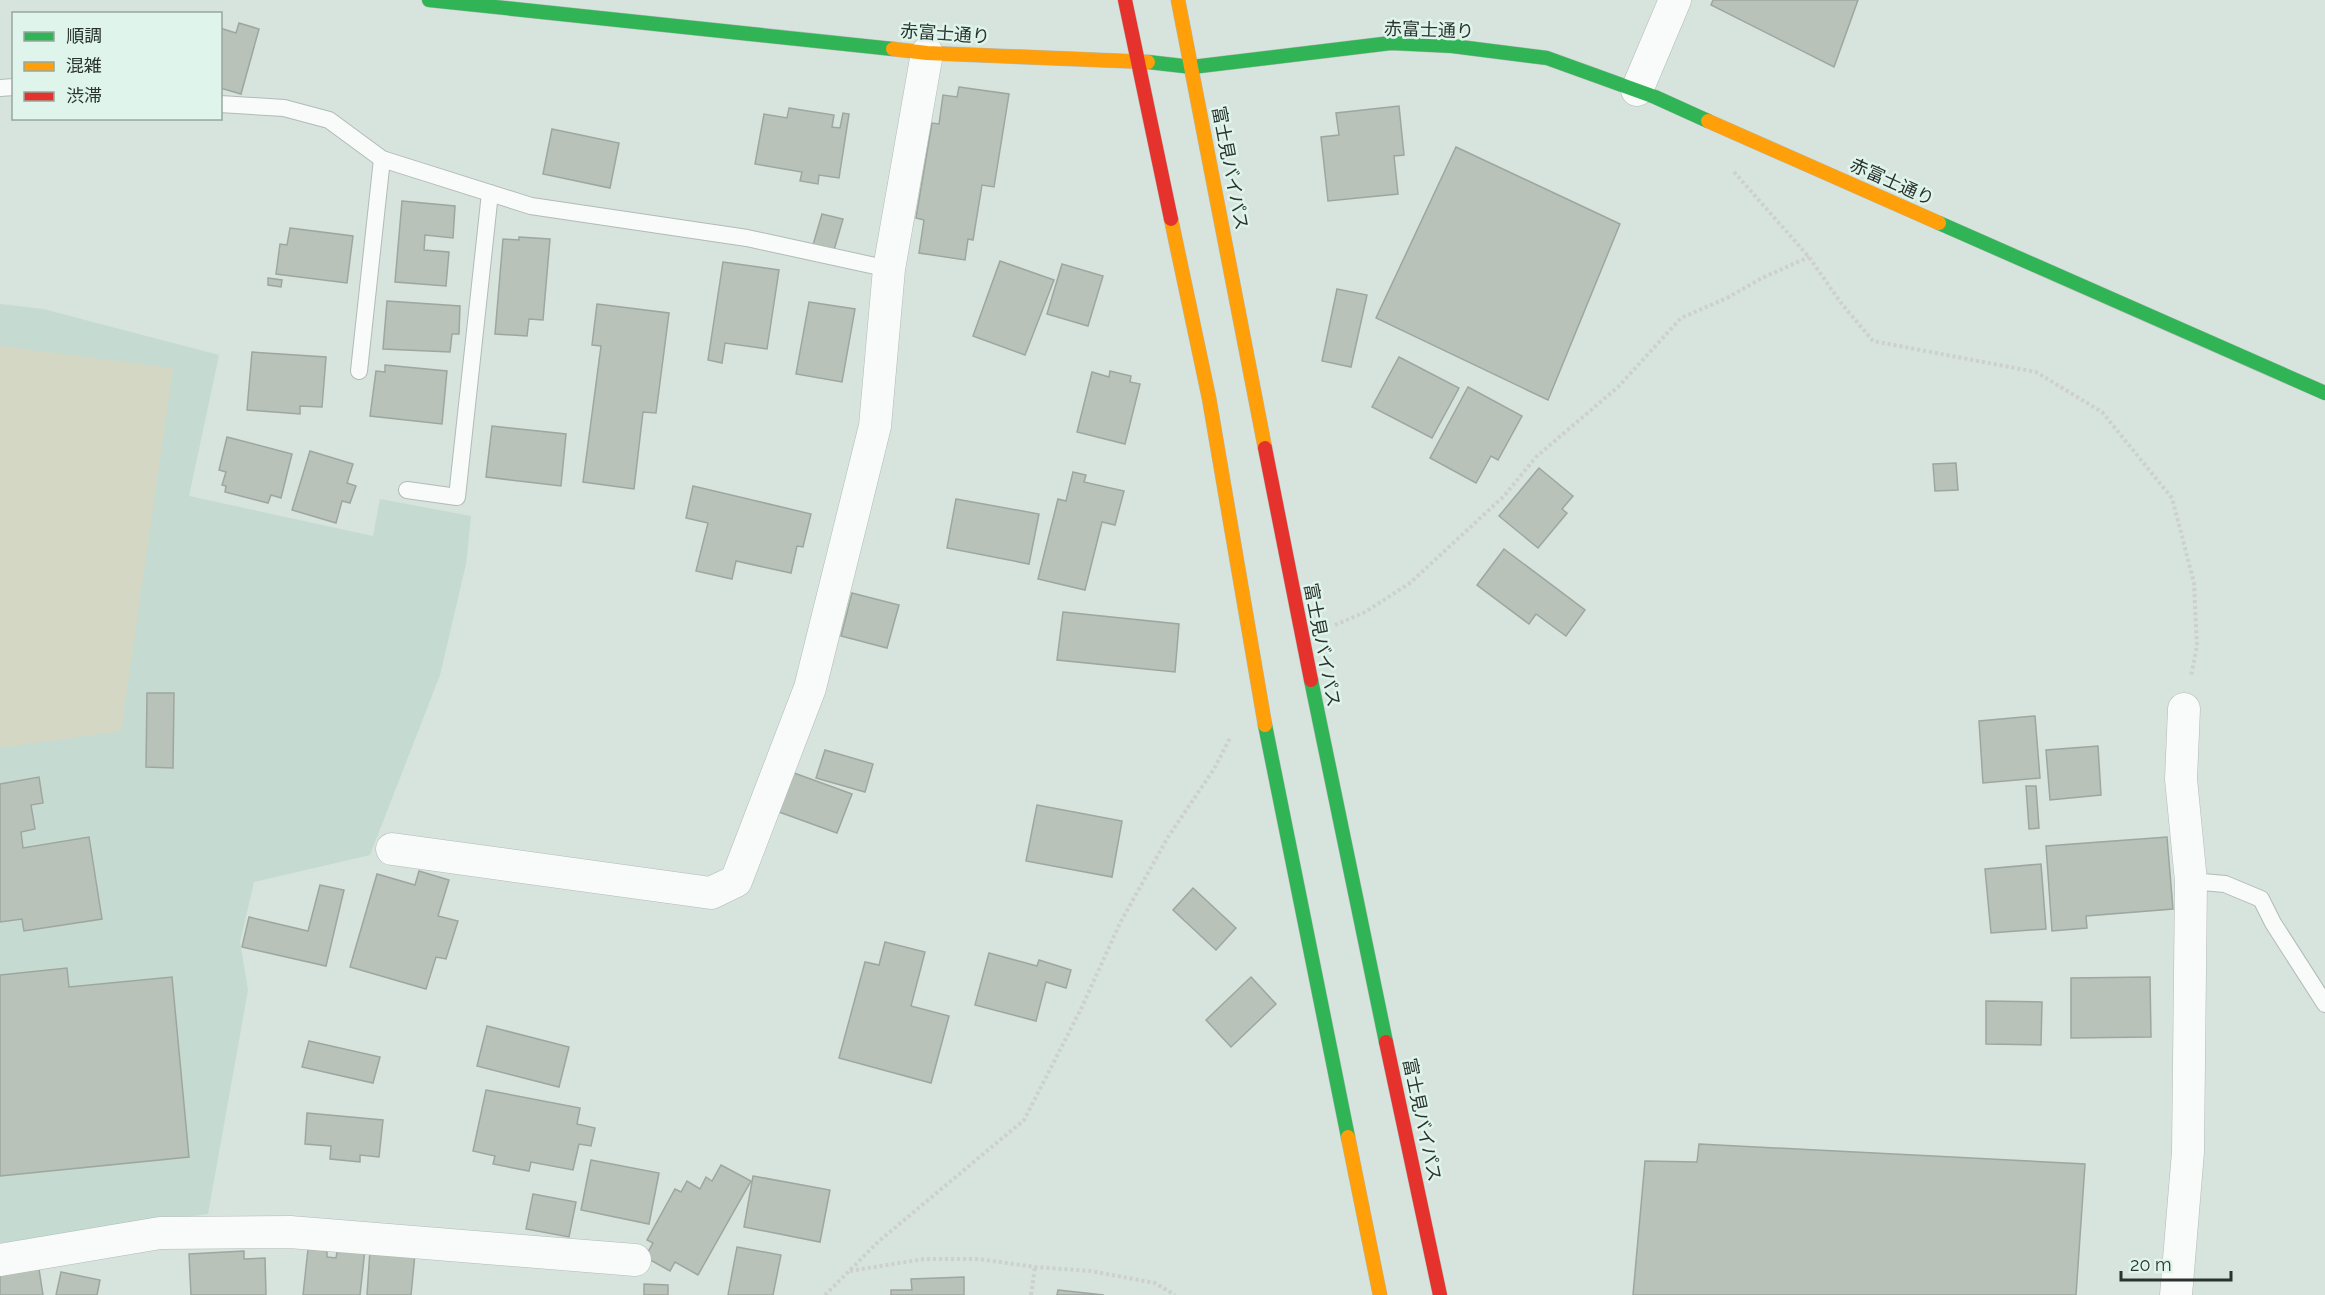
<svg xmlns="http://www.w3.org/2000/svg" width="2325" height="1295" viewBox="0 0 2325 1295" font-family="Raleway,'Noto Sans JP',sans-serif">
<style>
.built{fill:#c5dad0}
.green{fill:#d4d7c4}
.building{fill:#b8c2b8;stroke:#9ea6a0;stroke-width:1.5}
.lines{fill:none;stroke-linecap:round;stroke-linejoin:round}
.lane-casing{stroke:#b2bbb7;stroke-width:18}
.street-casing{stroke:#b2bbb7;stroke-width:33}
.fast-casing{stroke:#b2bbb7;stroke-width:15}
.slow-casing{stroke:#b2bbb7;stroke-width:15}
.jam-casing{stroke:#b2bbb7;stroke-width:15}
.path{stroke:#cdd0cf;stroke-width:4;stroke-dasharray:3 3;stroke-linecap:butt}
.lane{stroke:#f9fbfa;stroke-width:16}
.street{stroke:#f9fbfa;stroke-width:32}
.fast{stroke:#30b455;stroke-width:14}
.slow{stroke:#ff9f0a;stroke-width:14}
.jam{stroke:#e5322d;stroke-width:14}
.labels{text-anchor:middle;stroke-width:5;stroke-linejoin:round;paint-order:stroke}
.street-label{font-size:18px;fill:#2b3330;stroke:#dff5eb}
</style>
<rect width="100%" height="100%" fill="#d7e3dd"/>
<polygon class="built" points="0,304 43,309 219,355 189,496 373,536 380,499 471,516 466,564 440,675 370,855 254,882 240,942 248,990 208,1214 0,1243"/>
<polygon class="green" points="0,346 173,368 121,731 0,748"/>
<g class="building">
<polygon points="1713,0 1858,0 1834,67 1711,5"/>
<polygon points="239,23 259,29 241,94 220,88 220,28 236,33"/>
<polygon points="959,87 1009,94 994,187 982,185 973,240 968,239 965,260 919,253 924,220 916,218 932,123 939,124 943,95 957,97"/>
<polygon points="1399,106 1404,155 1394,156 1398,194 1328,201 1321,137 1339,135 1336,113"/>
<polygon points="789,108 834,115 832,127 840,128 843,113 849,114 839,178 819,175 818,184 800,181 802,172 755,164 764,114 787,118"/>
<polygon points="552,129 619,143 610,188 543,174"/>
<polygon points="1456,147 1620,224 1548,400 1376,318"/>
<polygon points="402,201 455,206 453,238 425,235 424,250 449,252 446,286 395,282"/>
<polygon points="822,214 843,219 834,250 813,245"/>
<polygon points="290,228 353,236 347,283 276,274 280,244 287,245"/>
<polygon points="519,237 550,239 543,320 529,319 527,336 495,334 503,239 519,240"/>
<polygon points="1000,261 1054,280 1025,355 973,336"/>
<polygon points="723,262 779,270 767,349 725,343 722,363 708,360"/>
<polygon points="1062,264 1103,276 1088,326 1047,314"/>
<polygon points="268,278 282,280 281,287 268,285"/>
<polygon points="1337,289 1367,295 1351,367 1322,361"/>
<polygon points="387,301 460,306 459,334 452,334 450,352 383,349"/>
<polygon points="809,302 855,309 842,382 796,374"/>
<polygon points="597,304 669,313 656,413 643,412 634,489 583,482 601,346 592,345"/>
<polygon points="252,352 326,357 322,407 300,406 300,414 247,410"/>
<polygon points="1399,357 1459,388 1432,438 1372,407"/>
<polygon points="385,365 447,371 442,424 370,416 376,371 385,372"/>
<polygon points="1110,371 1131,376 1130,382 1140,384 1125,444 1077,432 1092,372 1109,377"/>
<polygon points="1468,387 1522,416 1498,460 1491,456 1476,483 1430,458"/>
<polygon points="492,426 566,434 561,486 486,477"/>
<polygon points="227,437 292,454 281,498 271,495 268,503 225,492 226,486 222,485 226,472 219,470"/>
<polygon points="310,451 353,464 347,483 356,486 350,503 342,501 336,523 292,510"/>
<polygon points="1956,463 1958,490 1935,491 1933,464"/>
<polygon points="1539,468 1573,496 1562,509 1567,513 1538,548 1499,516"/>
<polygon points="1073,472 1086,475 1084,482 1124,491 1115,525 1102,522 1085,590 1038,579 1058,499 1066,501"/>
<polygon points="693,486 811,514 803,547 797,546 791,573 736,561 732,579 696,571 708,523 686,518"/>
<polygon points="956,499 1039,514 1029,564 947,548"/>
<polygon points="1504,549 1585,610 1566,636 1536,614 1529,624 1477,585"/>
<polygon points="852,593 899,605 887,648 841,636"/>
<polygon points="1063,612 1179,624 1175,672 1057,660"/>
<polygon points="147,693 174,693 173,768 146,767"/>
<polygon points="2035,716 2040,778 1983,783 1979,721"/>
<polygon points="2098,746 2101,795 2050,800 2046,750"/>
<polygon points="825,750 873,764 865,792 816,778"/>
<polygon points="794,773 852,794 837,833 779,812"/>
<polygon points="39,777 43,803 31,805 35,829 21,832 23,848 89,837 102,919 24,931 22,919 0,922 0,784"/>
<polygon points="2026,786 2036,786 2039,828 2029,829"/>
<polygon points="1037,805 1122,821 1112,877 1026,861"/>
<polygon points="2167,837 2173,909 2086,916 2087,928 2052,931 2046,846"/>
<polygon points="2041,864 2046,929 1991,933 1985,869"/>
<polygon points="419,871 449,880 438,916 458,921 446,959 436,957 426,989 350,967 377,874 415,885"/>
<polygon points="320,885 344,890 326,966 242,947 249,917 308,931"/>
<polygon points="1193,888 1236,928 1216,950 1173,910"/>
<polygon points="885,942 925,952 911,1006 949,1016 931,1083 839,1058 865,962 879,965"/>
<polygon points="989,953 1037,966 1039,960 1071,970 1066,988 1046,982 1036,1021 975,1005"/>
<polygon points="67,968 69,987 172,977 189,1157 0,1176 0,975"/>
<polygon points="1251,977 1276,1004 1231,1047 1206,1020"/>
<polygon points="2150,977 2151,1037 2071,1038 2071,978"/>
<polygon points="1986,1001 2042,1002 2041,1045 1986,1044"/>
<polygon points="487,1026 569,1047 559,1087 477,1066"/>
<polygon points="309,1041 380,1057 373,1083 302,1067"/>
<polygon points="486,1090 580,1108 577,1124 595,1128 591,1146 579,1144 573,1170 531,1162 529,1171 493,1164 495,1156 473,1151"/>
<polygon points="307,1113 383,1120 379,1157 360,1155 360,1162 330,1159 331,1146 305,1144"/>
<polygon points="1699,1144 2085,1164 2076,1295 1633,1295 1645,1161 1697,1162"/>
<polygon points="591,1160 659,1173 649,1224 581,1210"/>
<polygon points="721,1165 751,1181 698,1275 675,1262 670,1271 645,1257 653,1243 647,1240 675,1189 681,1192 687,1181 700,1189 706,1177 712,1181"/>
<polygon points="753,1176 830,1190 820,1242 744,1227"/>
<polygon points="533,1194 576,1202 569,1237 526,1229"/>
<polygon points="338,1247 365,1249 360,1295 303,1295 308,1249 327,1251 327,1257 336,1258"/>
<polygon points="737,1247 781,1255 773,1295 728,1295"/>
<polygon points="370,1250 415,1254 411,1295 367,1295"/>
<polygon points="244,1251 244,1259 265,1258 266,1295 191,1295 189,1254"/>
<polygon points="39,1269 43,1295 0,1295 0,1275"/>
<polygon points="61,1272 100,1280 97,1295 56,1295"/>
<polygon points="964,1277 964,1295 891,1295 891,1290 912,1290 911,1279"/>
<polygon points="644,1284 668,1285 668,1295 644,1295"/>
<polygon points="1058,1290 1104,1295 1057,1295"/>
</g>
<g class="lines">
<defs>
<g id="lane">
<polyline points="0,88 14,87"/>
<polyline points="220,104 284,108 329,120 382,159 531,206 747,238 889,269"/>
<polyline points="359,371 382,159"/>
<polyline points="407,490 457,497 490,193"/>
<polyline points="2191,881 2225,884 2261,899 2273,923 2325,1004"/>
</g>
<g id="street">
<polyline points="1637,90 1675,0"/>
<polyline points="392,849 711,893 736,881 810,688 875,426 889,269 927,53"/>
<polyline points="0,1260 160,1233 290,1232 635,1260"/>
<polyline points="2176,1295 2188,1152 2191,881 2181,779 2184,709"/>
</g>
<g id="fast">
<polyline points="429,0 893,49"/>
<polyline points="1148,62 1192,67 1391,43 1452,46 1547,58 1655,97 1708,121"/>
<polyline points="1939,223 2325,393"/>
<polyline points="1311,680 1386,1042"/>
<polyline points="1265,725 1348,1137"/>
</g>
<g id="slow">
<polyline points="1178,0 1265,448"/>
<polyline points="893,49 927,53 1148,62"/>
<polyline points="1708,121 1939,223"/>
<polyline points="1171,219 1209,398 1265,725"/>
<polyline points="1348,1137 1380,1295"/>
</g>
<g id="jam">
<polyline points="1125,0 1171,219"/>
<polyline points="1265,448 1311,680"/>
<polyline points="1386,1042 1440,1295"/>
</g>
</defs>
<use href="#lane" class="lane-casing"/>
<use href="#street" class="street-casing"/>
<use href="#fast" class="fast-casing"/>
<use href="#slow" class="slow-casing"/>
<use href="#jam" class="jam-casing"/>
<g class="path">
<polyline points="1734,172 1809,257 1841,303 1873,341 2036,372 2102,412 2172,498 2194,583 2197,646 2191,676"/>
<polyline points="1335,625 1365,612 1410,583 1504,496 1536,457 1618,387 1681,318 1727,298 1762,278 1809,257"/>
<polyline points="850,1271 924,1259 979,1259 1035,1267 1091,1271 1155,1283 1175,1295"/>
<polyline points="825,1295 879,1241 1024,1120 1081,1009 1120,923 1168,837 1214,769 1230,738"/>
<polyline points="1031,1295 1035,1267"/>
</g>
<use href="#lane" class="lane"/>
<use href="#street" class="street"/>
<use href="#fast" class="fast"/>
<use href="#slow" class="slow"/>
<use href="#jam" class="jam"/>
</g>
<g class="labels">
<g class="street-label">
<text transform="translate(1429 30) rotate(2)" y="6">赤富士通り</text>
<text transform="translate(945 34) rotate(4)" y="6">赤富士通り</text>
<text transform="translate(1230 168) rotate(79)" y="6">富士見バイパス</text>
<text transform="translate(1892 182) rotate(24)" y="6">赤富士通り</text>
<text transform="translate(1322 645) rotate(79)" y="6">富士見バイパス</text>
<text transform="translate(1422 1120) rotate(78)" y="6">富士見バイパス</text>
</g>
</g>
<rect x="12" y="12" width="210" height="108" fill="#dff5eb" stroke="#97a7a0" stroke-width="1.5"/>
<rect x="24" y="32" width="30" height="9" fill="#30b455" stroke="#97a7a0" stroke-width="1.5"/>
<text x="66" y="42" font-size="18" fill="#2b3330">順調</text>
<rect x="24" y="62" width="30" height="9" fill="#ff9f0a" stroke="#97a7a0" stroke-width="1.5"/>
<text x="66" y="72" font-size="18" fill="#2b3330">混雑</text>
<rect x="24" y="92" width="30" height="9" fill="#e5322d" stroke="#97a7a0" stroke-width="1.5"/>
<text x="66" y="102" font-size="18" fill="#2b3330">渋滞</text>
<path d="M2121 1271v9h110v-9" fill="none" stroke="#2b3330" stroke-width="3"/>
<text x="2130" y="1271" font-size="18" fill="#2b3330" stroke="#dff5eb" stroke-width="4.5" paint-order="stroke">20 m</text>
</svg>
